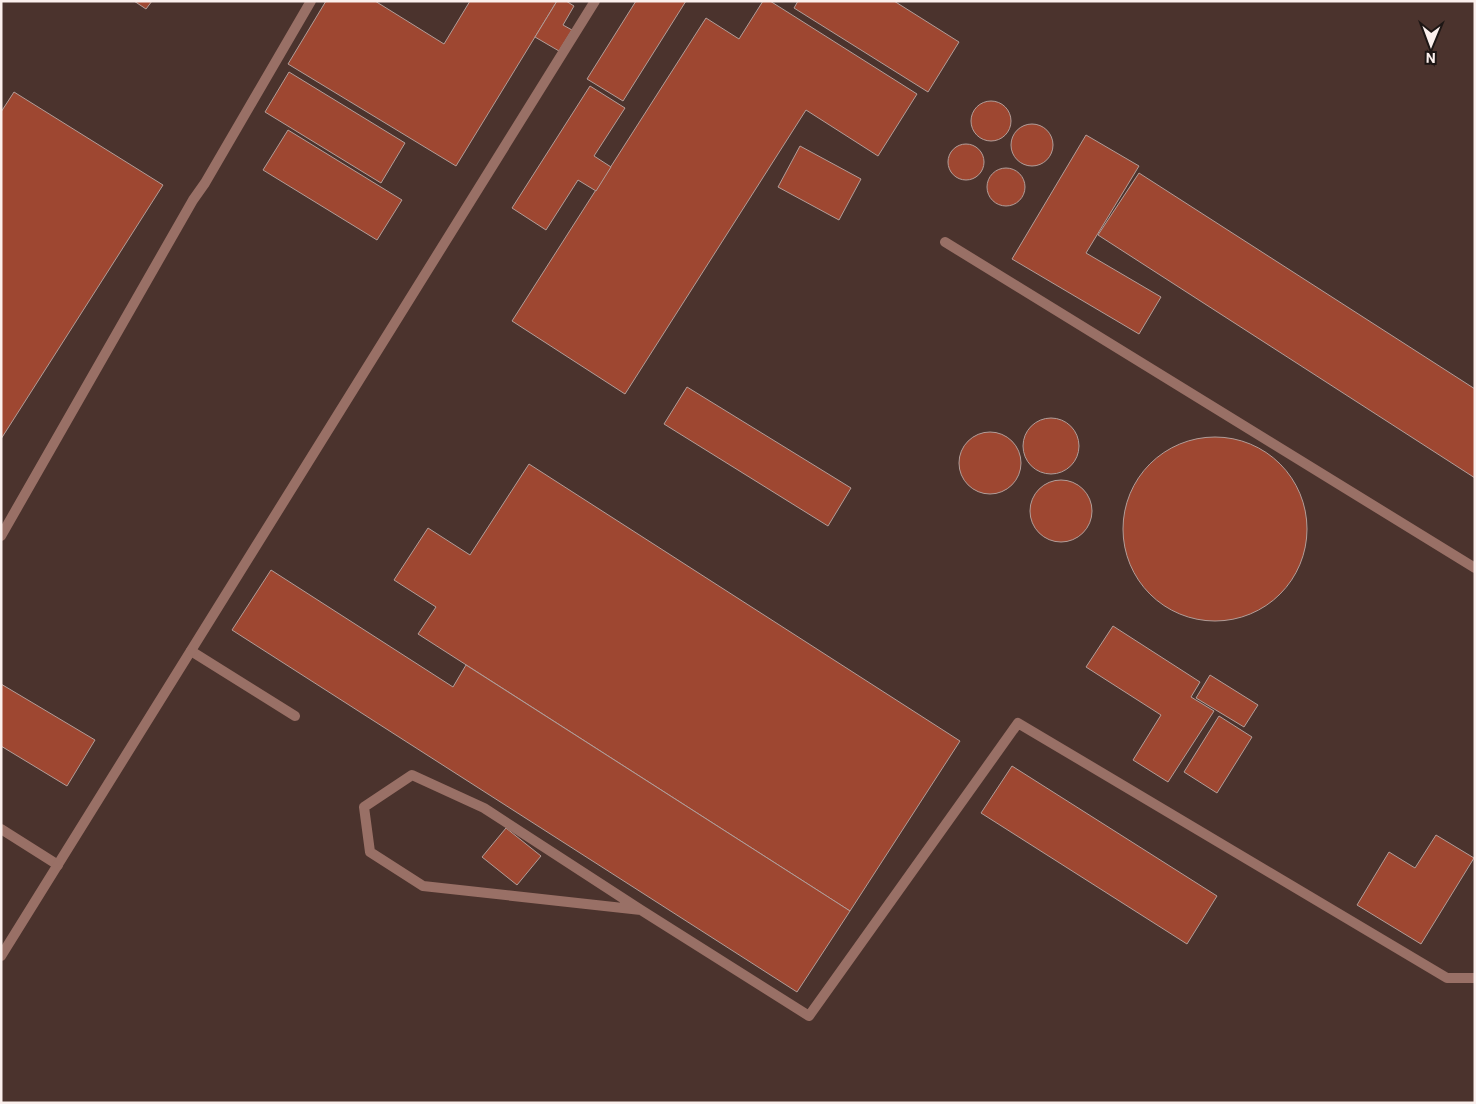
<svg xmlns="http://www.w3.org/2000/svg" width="1476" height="1104" viewBox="0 0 1476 1104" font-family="Roboto,sans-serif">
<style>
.built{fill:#4b332d}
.building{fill:#9e4731;stroke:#b29d98}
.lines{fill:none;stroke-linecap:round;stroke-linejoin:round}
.service{stroke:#997066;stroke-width:10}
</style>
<rect width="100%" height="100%" fill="#3c2b27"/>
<rect class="built" x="1" y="1" width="1474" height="1102"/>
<g class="building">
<polygon points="134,1 152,1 146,9"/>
<polygon points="326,1 375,1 444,44 470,1 557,1 456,166 288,64"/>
<polygon points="557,1 566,1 574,6 563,25 572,30 559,51 535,37"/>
<polygon points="636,1 686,1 623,101 587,79"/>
<polygon points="763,1 770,1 917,94 878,156 806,110 625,394 512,321 706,18 739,39"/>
<polygon points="798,1 894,1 959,42 928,92 794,8"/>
<polygon points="289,72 405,143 381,183 265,112"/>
<polygon points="590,86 625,108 594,156 611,167 596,191 578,180 546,230 512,208"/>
<polygon points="14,92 163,185 1,439 1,112"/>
<circle cx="991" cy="121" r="20"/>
<circle cx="1032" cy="145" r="21"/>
<polygon points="288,130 402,200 377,240 263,170"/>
<polygon points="1086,135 1139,166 1086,253 1161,297 1139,334 1012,259"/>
<circle cx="966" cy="162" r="18"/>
<polygon points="800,146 861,179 839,220 778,187"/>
<circle cx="1006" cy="187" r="19"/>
<polygon points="1139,173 1475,389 1475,478 1098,235"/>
<polygon points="687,387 851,488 828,526 664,424"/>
<circle cx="1051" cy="446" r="28"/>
<circle cx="990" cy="463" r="31"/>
<circle cx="1215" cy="529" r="92"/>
<polygon points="529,464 960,741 850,911 418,634 436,607 394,580 428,528 470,555"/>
<circle cx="1061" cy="511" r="31"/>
<polygon points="271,570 453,687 466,665 850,911 797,992 232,630"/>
<polygon points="1113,626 1200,682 1191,697 1214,711 1168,782 1133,760 1161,715 1086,667"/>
<polygon points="1210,675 1258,705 1244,727 1196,698"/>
<polygon points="1,684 95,740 67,786 1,746"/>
<polygon points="1219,716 1252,737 1217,793 1184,772"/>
<polygon points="1012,766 1217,896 1187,944 981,813"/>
<polygon points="506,828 541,856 517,885 482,857"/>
<polygon points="1436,835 1474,858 1421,944 1357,905 1389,852 1415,868"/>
</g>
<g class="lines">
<g class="service">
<polyline points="945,242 1475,568"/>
<polyline points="1,536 193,200 205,183 311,1"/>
<polyline points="191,651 295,716"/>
<polyline points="1,829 58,865"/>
<polyline points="641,910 423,886 370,852 364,807 412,775 484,808 641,910 809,1016 1018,723 1447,978 1475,978"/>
<polyline points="1,956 595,1"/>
</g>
</g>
<rect width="1476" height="1104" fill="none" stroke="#fbf0ed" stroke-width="5"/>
<g transform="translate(1431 45) rotate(181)" stroke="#1d1614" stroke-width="4" paint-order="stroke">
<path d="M0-4L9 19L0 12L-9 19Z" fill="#fbf0ed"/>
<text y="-8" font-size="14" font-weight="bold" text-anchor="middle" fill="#fbf0ed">N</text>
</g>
</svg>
